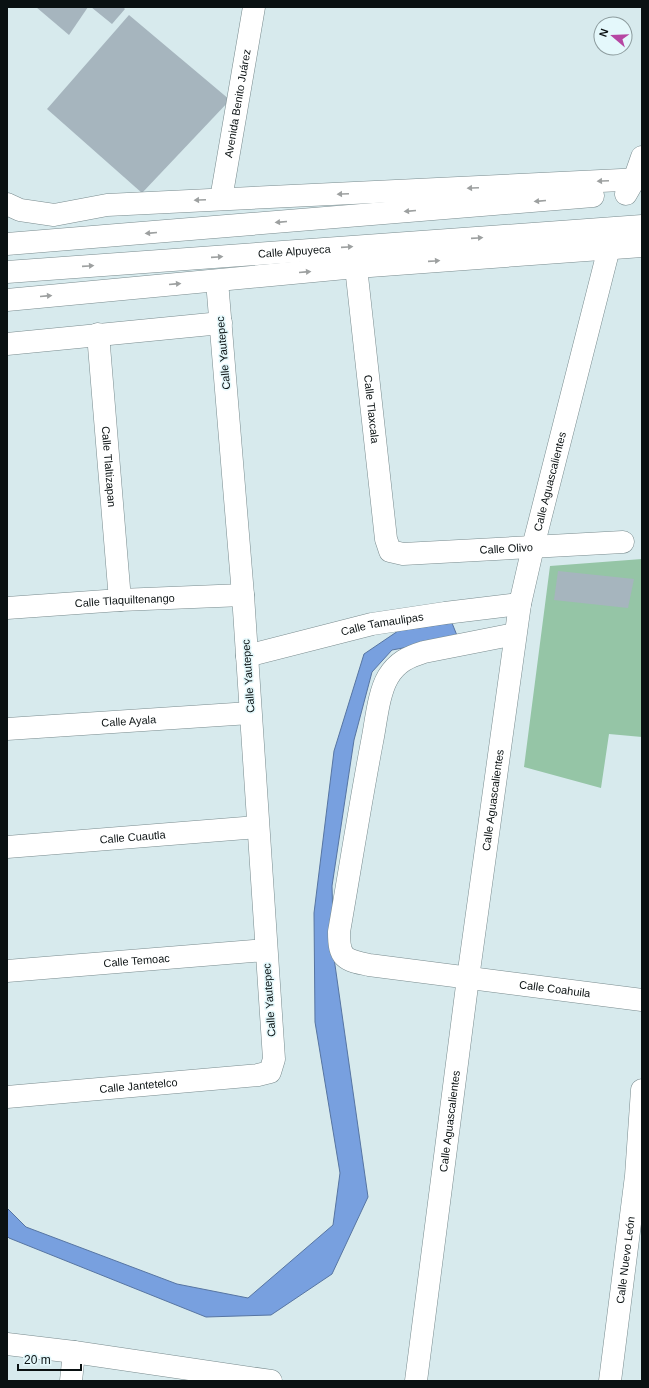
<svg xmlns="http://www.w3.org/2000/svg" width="649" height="1388" viewBox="0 0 649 1388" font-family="Helvetica,sans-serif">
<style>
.green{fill:#95c5a6}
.water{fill:#78a0df;stroke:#5775a2}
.building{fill:#a6b5be}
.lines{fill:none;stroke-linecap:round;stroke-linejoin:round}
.minor-casing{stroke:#798b8e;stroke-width:23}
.major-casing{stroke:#798b8e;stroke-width:23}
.minor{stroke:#fff;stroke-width:22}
.major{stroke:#fff;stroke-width:22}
.oneway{fill:#9da0a0}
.labels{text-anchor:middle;stroke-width:3;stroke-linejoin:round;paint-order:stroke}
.street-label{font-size:11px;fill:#0a1112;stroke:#e4f8fb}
</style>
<rect width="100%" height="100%" fill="#d7eaed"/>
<polygon class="green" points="642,559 642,737 609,734 601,788 524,767 550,566"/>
<polygon class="water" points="452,623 458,638 392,650 372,672 354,740 332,886 334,958 368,1197 332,1274 271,1315 206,1317 9,1238 7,1236 7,1208 26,1227 177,1284 248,1298 333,1225 340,1173 315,1022 314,913 334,751 364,654 398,631"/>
<g class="building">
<polygon points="36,7 88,7 69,35"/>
<polygon points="91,7 123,7 125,9 112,24"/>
<polygon points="129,15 230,100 142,193 47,109"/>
<polygon points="558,571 634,579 628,608 554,600"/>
</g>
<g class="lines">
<defs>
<g id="minor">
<polyline points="626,194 634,180 642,157"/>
<path id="s1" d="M221 199 254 7"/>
<path id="s2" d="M356 267 386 539 390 551 403 554 623 542"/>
<path id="s3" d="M98 334 120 600"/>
<polyline points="7,344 221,323"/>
<path id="s4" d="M7 608 120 600 243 595"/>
<path id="s5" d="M515 634 424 652C408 657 397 662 388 677 378 694 376 723 372 742 360 805 350 869 339 932 339 959 345 960 369 965L642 1000"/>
<path id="s6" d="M247 656 372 624 445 613 520 604"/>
<path id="s7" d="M7 729 250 713"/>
<path id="s8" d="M7 847 258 827"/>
<path id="s9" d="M7 971 266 950"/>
<path id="s10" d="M7 1097 258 1075 270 1072 274 1059 243 595 217 281"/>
<polyline points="7,1344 74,1352 271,1381"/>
<polyline points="71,1381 74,1352"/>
<path id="s11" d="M416 1381 468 978 520 604 533 547 609 248 615 231"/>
<path id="s12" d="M610 1381 636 1176 642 1090"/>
</g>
<g id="major">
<polyline points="7,204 20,210 54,215 107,205 642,179"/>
<polyline points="7,244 593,196"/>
<path id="s13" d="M7 272 642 226"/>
<polyline points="7,300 356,267 642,246"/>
</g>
</defs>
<use href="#minor" class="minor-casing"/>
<use href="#major" class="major-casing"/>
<use href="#minor" class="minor"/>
<use href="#major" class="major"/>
</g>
<defs><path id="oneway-solid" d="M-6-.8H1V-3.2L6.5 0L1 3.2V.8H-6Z"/></defs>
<g class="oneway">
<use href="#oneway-solid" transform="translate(603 181) rotate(177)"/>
<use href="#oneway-solid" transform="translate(473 188) rotate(177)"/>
<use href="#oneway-solid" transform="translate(343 194) rotate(178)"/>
<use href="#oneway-solid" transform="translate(200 200) rotate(177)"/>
<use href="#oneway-solid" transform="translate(540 201) rotate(175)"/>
<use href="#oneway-solid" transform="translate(410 211) rotate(175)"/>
<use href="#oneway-solid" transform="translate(281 222) rotate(175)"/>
<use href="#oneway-solid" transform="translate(151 233) rotate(175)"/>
<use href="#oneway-solid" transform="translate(477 238) rotate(-4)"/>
<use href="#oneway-solid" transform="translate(347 247) rotate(-4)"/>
<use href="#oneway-solid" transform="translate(217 257) rotate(-4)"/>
<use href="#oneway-solid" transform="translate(434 261) rotate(-4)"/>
<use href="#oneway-solid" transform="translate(88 266) rotate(-4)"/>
<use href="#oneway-solid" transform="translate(305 272) rotate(-5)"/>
<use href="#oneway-solid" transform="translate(175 284) rotate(-5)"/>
<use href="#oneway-solid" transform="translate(46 296) rotate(-5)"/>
</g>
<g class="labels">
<g class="street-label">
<text dy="4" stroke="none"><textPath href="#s1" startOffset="97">Avenida Benito Juárez</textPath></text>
<text dy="4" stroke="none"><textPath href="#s13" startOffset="288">Calle Alpuyeca</textPath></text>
<text transform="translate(223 353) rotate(-95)" y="4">Calle Yautepec</text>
<text dy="4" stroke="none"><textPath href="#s2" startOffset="143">Calle Tlaxcala</textPath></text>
<text dy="4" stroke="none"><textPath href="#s3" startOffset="133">Calle Tlaltizapan</textPath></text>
<text dy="4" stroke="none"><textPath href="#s11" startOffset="910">Calle Aguascalientes</textPath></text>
<text dy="4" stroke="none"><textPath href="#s2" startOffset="403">Calle Olivo</textPath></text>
<text dy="4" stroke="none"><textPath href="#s4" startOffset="118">Calle Tlaquiltenango</textPath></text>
<text dy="4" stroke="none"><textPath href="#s6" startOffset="139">Calle Tamaulipas</textPath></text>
<text transform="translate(248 676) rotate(-94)" y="4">Calle Yautepec</text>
<text dy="4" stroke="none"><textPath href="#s7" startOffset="122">Calle Ayala</textPath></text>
<text dy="4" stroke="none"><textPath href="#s11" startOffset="586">Calle Aguascalientes</textPath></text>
<text dy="4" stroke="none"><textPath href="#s8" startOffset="126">Calle Cuautla</textPath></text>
<text dy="4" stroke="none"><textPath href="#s9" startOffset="130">Calle Temoac</textPath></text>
<text dy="4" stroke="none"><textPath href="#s5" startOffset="637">Calle Coahuila</textPath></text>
<text transform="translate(269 1000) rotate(-94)" y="4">Calle Yautepec</text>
<text dy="4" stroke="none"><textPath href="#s10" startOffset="132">Calle Jantetelco</textPath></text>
<text dy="4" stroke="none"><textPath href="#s11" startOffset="262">Calle Aguascalientes</textPath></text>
<text dy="4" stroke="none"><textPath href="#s12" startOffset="122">Calle Nuevo León</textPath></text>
</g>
</g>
<rect width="649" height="1388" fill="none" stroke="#0a1112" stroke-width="16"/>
<g transform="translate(613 36) rotate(289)"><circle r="19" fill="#e4f8fb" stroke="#8d9c9e"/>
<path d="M0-3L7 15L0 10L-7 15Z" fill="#b647a3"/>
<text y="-6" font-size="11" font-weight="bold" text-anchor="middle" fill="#0a1112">N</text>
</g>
<path d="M18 1364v6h63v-6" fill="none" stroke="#0a1112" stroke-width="2"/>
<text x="24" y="1364" font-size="12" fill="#0a1112" stroke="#e4f8fb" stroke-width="3" paint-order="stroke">20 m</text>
</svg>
